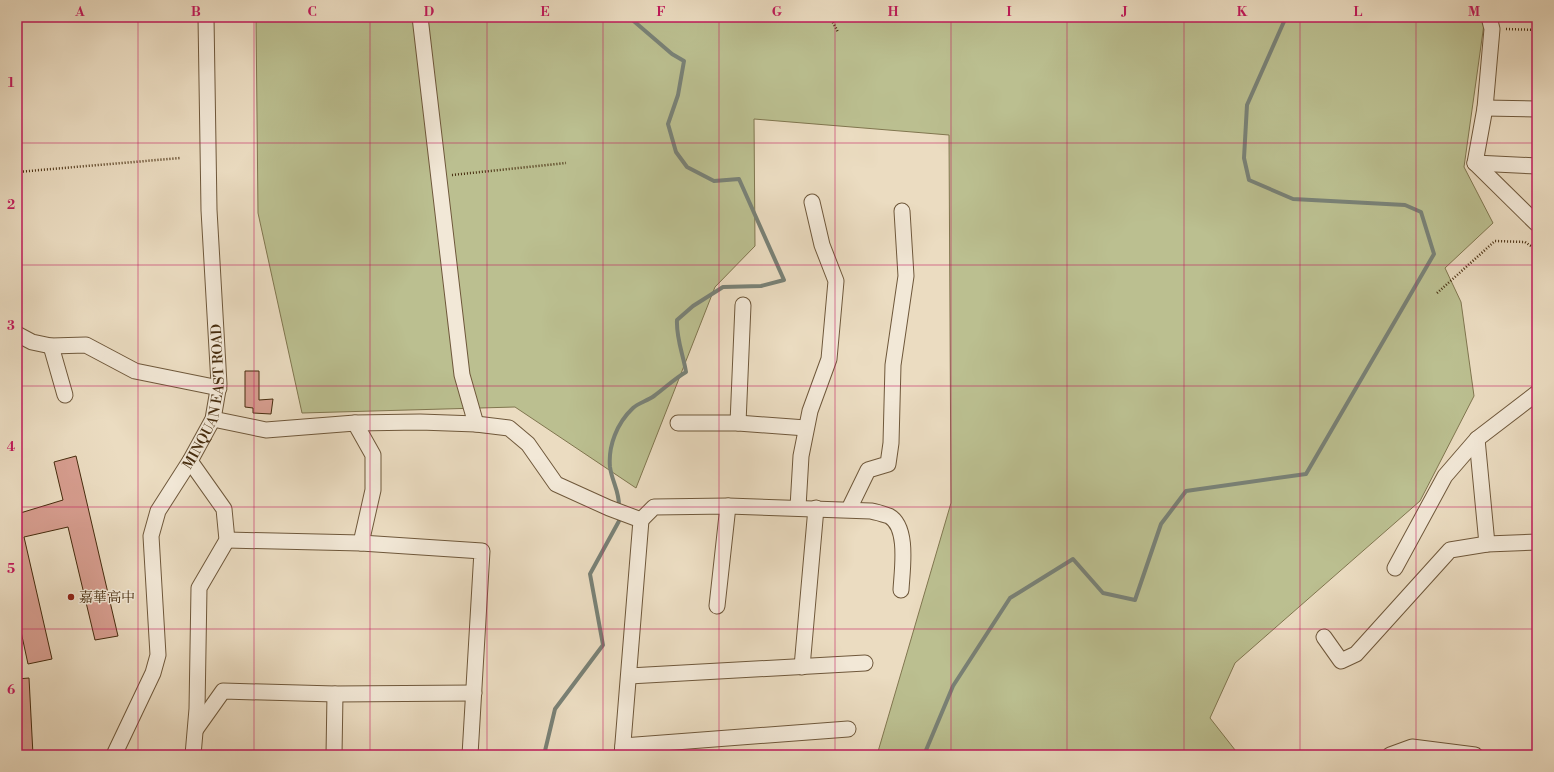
<svg xmlns="http://www.w3.org/2000/svg" width="1554" height="772" viewBox="0 0 1554 772" font-family="'Libre Bodoni','Noto Serif TC',serif">
<style>
.green{fill:#bbbf90;stroke:#80764f}
.lines{fill:none;stroke-linecap:round;stroke-linejoin:round}
.stream{stroke:#798176;stroke-width:4}
.building{fill:#d79e90;stroke:#462c0e}
.minor-casing{stroke:#6f583b;stroke-width:17}
.path{stroke:#462c0e;stroke-width:2.5;stroke-dasharray:1 2;stroke-linecap:butt}
.minor{stroke:#f2e8d7;stroke-width:15}
.grid{fill:none;stroke:#c2185b;stroke-width:1;stroke-opacity:0.55}
.poi-dot{fill:#8f2418;stroke:#f2e8d7;stroke-width:1.5}
.labels{text-anchor:middle;stroke-width:3;stroke-linejoin:round;paint-order:stroke}
.street-label{font-size:14px;fill:#462c0e;stroke:#f2e8d7}
.poi-label{font-size:14px;fill:#462c0e;stroke:#f2e8d7;text-anchor:start}
.neatline{fill:none;stroke:#c2185b;stroke-width:1.5}
.grid-label{font-size:13px;text-anchor:middle;font-weight:bold;fill:#c2185b}
</style>
<rect width="100%" height="100%" fill="#ebdcc1"/>
<filter id="stains"><feTurbulence type="fractalNoise" baseFrequency=".005" numOctaves="4"/><feColorMatrix values="0 0 0 0 .2 0 0 0 0 .09 0 0 0 0 .02 0 0 0 .5 -.17"/></filter>
<radialGradient id="worn" r=".72"><stop offset=".6" stop-color="#630" stop-opacity="0"/><stop offset="1" stop-color="#630" stop-opacity=".3"/></radialGradient>
<polygon class="green" points="256,17 1485,17 1464,167 1493,223 1445,268 1461,302 1474,396 1420,501 1235,663 1210,718 1239,755 877,755 951,503 949,135 754,119 755,246 715,287 636,488 515,407 302,413 258,213"/>
<g class="lines">
<g class="stream">
<path d="M619 508C620 492 612 482 610 467 608 446 617 423 633 408 638 403 647 401 654 396 665 388 674 379 686 372 683 354 676 338 677 320L693 306 723 287 761 286 784 280 739 179 714 181 687 167 676 152 668 124 678 95 684 61 672 54 629 17"/>
<polyline points="544,755 555,709 603,645 590,574 619,521 619,515"/>
<polyline points="924,755 953,686 1010,598 1073,559 1103,593 1135,600 1161,524 1186,491 1306,474 1434,254 1421,212 1405,205 1293,199 1249,180 1244,158 1247,105 1286,17"/>
</g>
</g>
<g class="building">
<polygon points="245,371 259,371 259,400 273,399 271,414 253,413 253,408 245,407"/>
<polygon points="76,456 118,636 95,640 68,527 24,537 52,659 28,664 17,613 17,514 63,500 54,462"/>
<polygon points="29,678 33,755 17,755 17,679"/>
</g>
<g class="lines">
<defs>
<g id="minor">
<polyline points="420,17 462,375 476,424"/>
<polyline points="1485,108 1537,109"/>
<polyline points="1475,163 1485,108 1492,29 1489,17"/>
<polyline points="1475,163 1537,224"/>
<polyline points="1475,163 1537,166"/>
<polyline points="17,334 32,342 51,346 86,345 135,371 219,388"/>
<polyline points="51,346 65,395"/>
<polyline points="213,419 266,430 355,423 420,422 476,424 509,428 528,444 556,484 609,508 641,520 622,755"/>
<polyline points="355,423 373,455 373,490 361,543"/>
<polyline points="678,423 738,423 806,428"/>
<polyline points="738,423 743,305"/>
<polyline points="1477,439 1487,544"/>
<polyline points="190,461 224,509 227,540 199,588 197,709 193,755"/>
<polyline points="798,507 801,456 810,411 829,359 836,281 822,245 812,202"/>
<polyline points="849,509 868,470 888,464 891,443 893,365 906,276 902,211"/>
<path d="M641 520 654 507 728 506 871 511C877 512 883 514 889 516 909 527 902 570 901 590"/>
<polyline points="227,540 361,543 482,551 470,755"/>
<polyline points="1395,568 1445,476 1477,439 1537,393"/>
<polyline points="717,606 728,506"/>
<polyline points="1324,637 1341,661 1356,654 1450,550 1487,544 1537,542"/>
<polyline points="802,667 816,508"/>
<polyline points="629,676 865,663"/>
<polyline points="196,729 223,691 335,694 474,693"/>
<polyline points="623,746 848,729"/>
<path id="s1" d="M114 755 153 673 158 655 151 536 158 511 190 461 213 419 219 384 209 210 206 17"/>
<polyline points="334,755 335,694"/>
<polyline points="1390,755 1412,747 1475,755"/>
</g>
</defs>
<use href="#minor" class="minor-casing"/>
<g class="path">
<polyline points="830,17 838,32"/>
<polyline points="1506,29 1537,30"/>
<polyline points="17,172 180,158"/>
<polyline points="452,175 566,163"/>
<polyline points="1437,293 1495,241 1525,242 1537,250"/>
</g>
<use href="#minor" class="minor"/>
</g>
<path class="grid" d="M138 17V755M254 17V755M370 17V755M487 17V755M603 17V755M719 17V755M835 17V755M951 17V755M1067 17V755M1184 17V755M1300 17V755M1416 17V755M17 143H1537M17 265H1537M17 386H1537M17 507H1537M17 629H1537"/>
<circle class="poi-dot" cx="71" cy="597" r="4"/>
<g class="labels">
<g class="street-label">
<text dy="5" stroke="none"><textPath href="#s1" startOffset="382">MINQUAN EAST ROAD</textPath></text>
</g>
<g class="poi-label">
<text x="79" y="602">嘉華高中</text>
</g>
</g>
<rect width="1554" height="772" fill="none" stroke="#ebdcc1" stroke-width="44"/>
<rect x="22" y="22" width="1510" height="728" class="neatline"/>
<g class="grid-label">
<text x="80" y="16">A</text>
<text x="196" y="16">B</text>
<text x="312" y="16">C</text>
<text x="429" y="16">D</text>
<text x="545" y="16">E</text>
<text x="661" y="16">F</text>
<text x="777" y="16">G</text>
<text x="893" y="16">H</text>
<text x="1009" y="16">I</text>
<text x="1125" y="16">J</text>
<text x="1242" y="16">K</text>
<text x="1358" y="16">L</text>
<text x="1474" y="16">M</text>
<text x="11" y="87">1</text>
<text x="11" y="209">2</text>
<text x="11" y="330">3</text>
<text x="11" y="451">4</text>
<text x="11" y="573">5</text>
<text x="11" y="694">6</text>
</g>
<rect width="100%" height="100%" filter="url(#stains)"/>
<rect width="100%" height="100%" fill="url(#worn)"/>
</svg>
